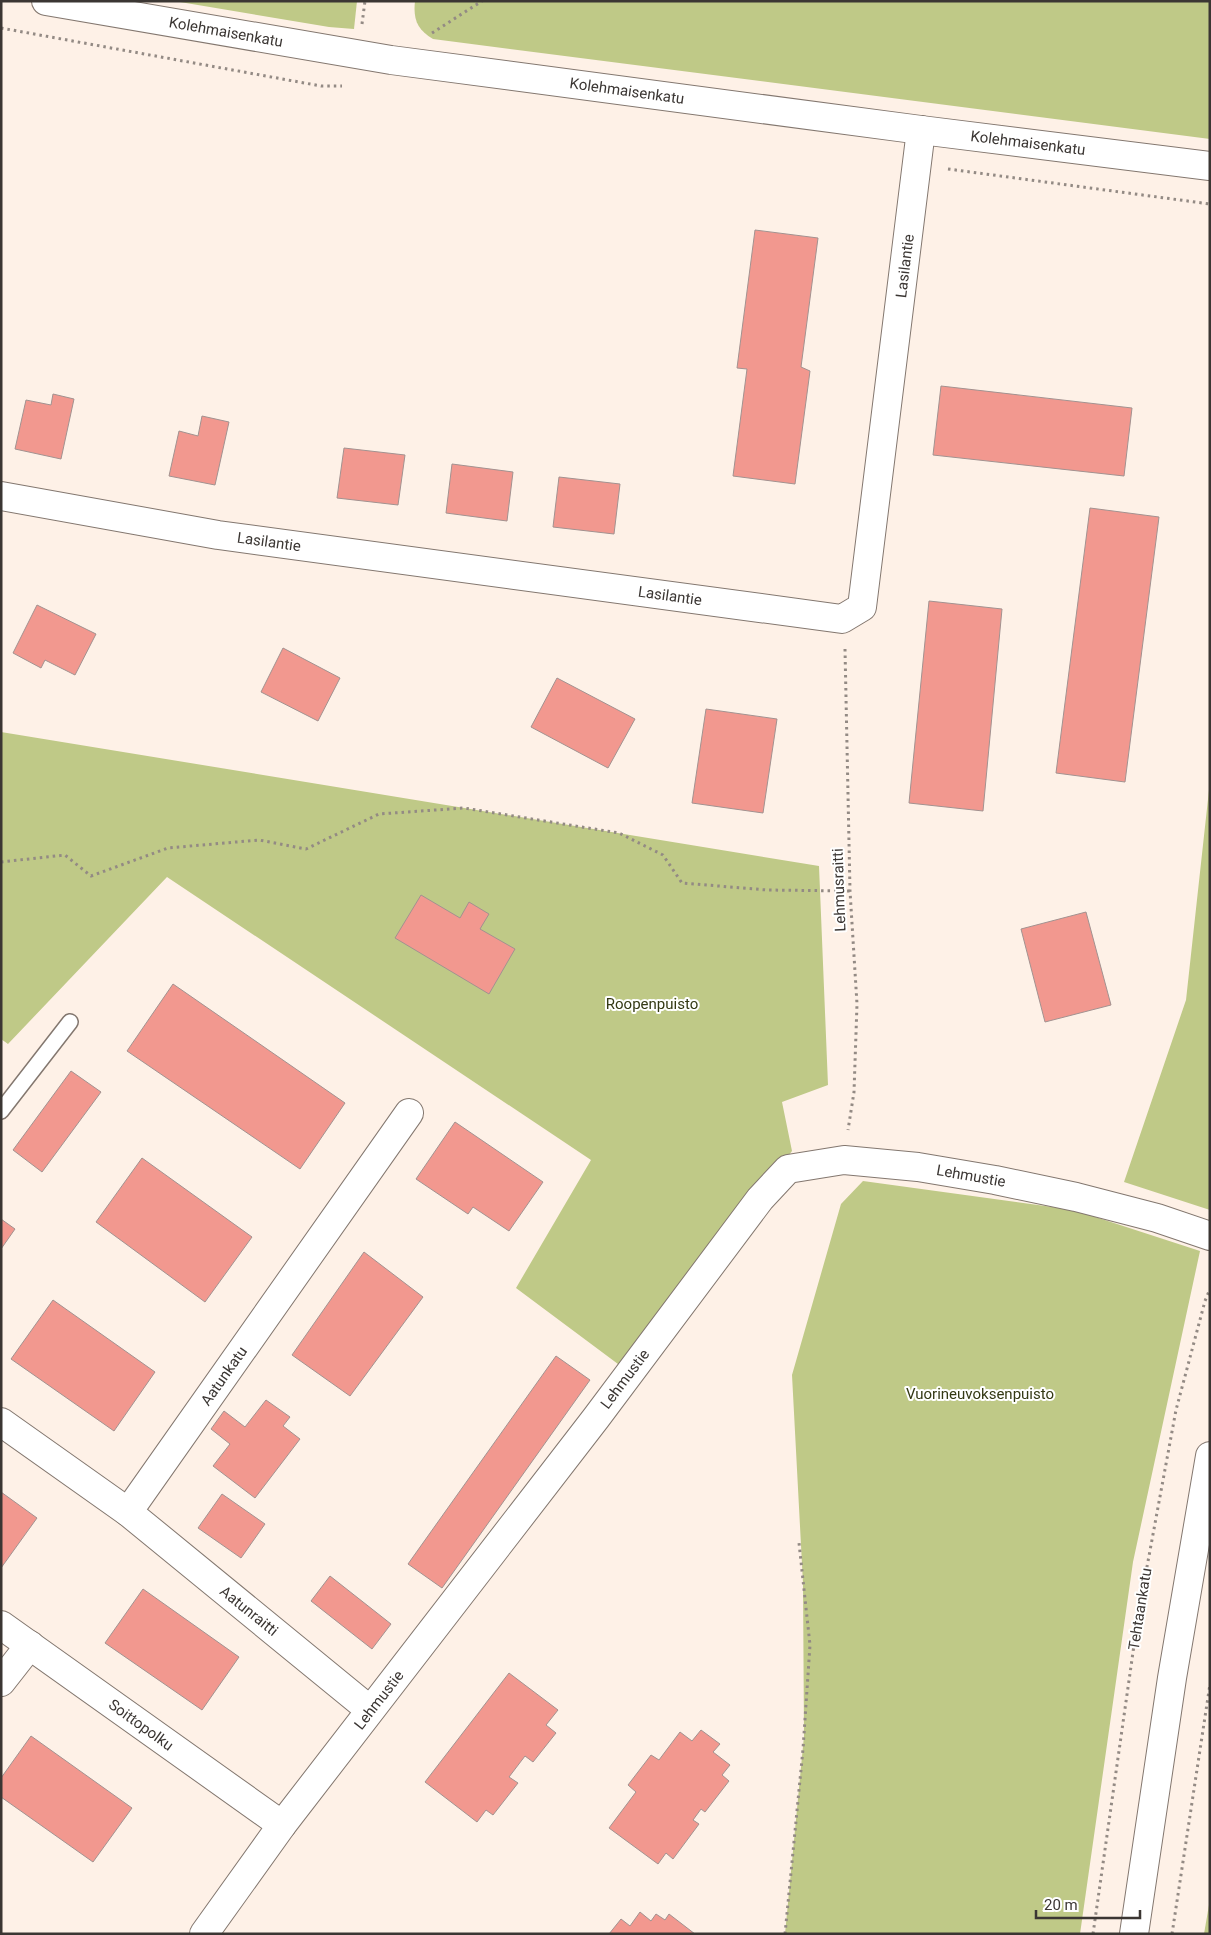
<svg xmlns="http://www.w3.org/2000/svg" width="1211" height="1935" viewBox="0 0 1211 1935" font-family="Roboto,sans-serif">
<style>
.green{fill:#bfc987}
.building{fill:#f2988f;stroke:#a29290}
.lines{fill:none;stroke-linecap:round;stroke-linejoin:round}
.lane-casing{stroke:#83776f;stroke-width:18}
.street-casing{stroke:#83776f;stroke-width:30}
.path{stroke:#938a84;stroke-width:3;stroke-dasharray:2.5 4;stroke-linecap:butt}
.lane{stroke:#fff;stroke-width:15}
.street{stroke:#fff;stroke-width:28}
.labels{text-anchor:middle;stroke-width:4;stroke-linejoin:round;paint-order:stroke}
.street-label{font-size:15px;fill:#3b3633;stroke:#fff}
.park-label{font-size:15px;fill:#343914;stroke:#fff}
</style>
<rect width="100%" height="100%" fill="#fef1e7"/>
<g class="green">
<polygon points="174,1 357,1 354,29 329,27"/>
<path d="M415 1H1210V139L433 39C417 30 413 19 415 1Z"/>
<polygon points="1,732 819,866 828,1085 782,1102 792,1151 622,1367 516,1288 591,1160 167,877 8,1044 1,1039"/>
<polygon points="1210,781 1210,1210 1124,1182 1186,1000"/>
<polygon points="863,1181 1074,1210 1200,1251 1133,1562 1080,1934 785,1934 804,1736 803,1583 792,1375 841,1204"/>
<polygon points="1210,1899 1210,1934 1204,1934"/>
</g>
<g class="building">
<polygon points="755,230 818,238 801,367 810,371 795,484 733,476 747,369 737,368"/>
<polygon points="941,386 1132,408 1124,476 933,455"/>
<polygon points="53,394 74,399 61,459 15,449 26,400 51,405"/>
<polygon points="202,416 229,422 215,485 169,476 179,431 198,436"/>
<polygon points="344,448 405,455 398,505 337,498"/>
<polygon points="452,464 513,472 507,521 446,513"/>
<polygon points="559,477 620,484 614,534 553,527"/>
<polygon points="1090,508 1159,517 1125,782 1056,773"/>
<polygon points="929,601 1002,609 983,811 909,803"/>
<polygon points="37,605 96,634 75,675 45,660 41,668 13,653"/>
<polygon points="283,648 340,678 318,721 261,692"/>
<polygon points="557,678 635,719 608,768 531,727"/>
<polygon points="706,709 777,719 763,813 692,803"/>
<polygon points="421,895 460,918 469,902 489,914 480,929 515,949 489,994 395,938"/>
<polygon points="1086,912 1111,1005 1045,1022 1021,929"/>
<polygon points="173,984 345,1103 300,1169 127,1051"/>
<polygon points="71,1071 101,1092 42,1172 13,1150"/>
<polygon points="455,1122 543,1182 509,1231 473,1207 468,1214 416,1179"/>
<polygon points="142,1158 252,1237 205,1302 96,1222"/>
<polygon points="1,1219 15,1229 1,1249"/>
<polygon points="364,1252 423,1297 350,1396 292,1355"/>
<polygon points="53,1300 155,1372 114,1431 11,1359"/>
<polygon points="556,1356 590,1380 442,1588 408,1564"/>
<polygon points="266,1400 290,1417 283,1426 300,1439 255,1498 213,1466 230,1444 211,1429 224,1411 245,1427"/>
<polygon points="1,1492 37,1518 1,1568"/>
<polygon points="222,1494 265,1524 241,1558 198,1528"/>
<polygon points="330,1576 391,1624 372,1649 311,1601"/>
<polygon points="143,1589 239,1657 202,1710 105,1643"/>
<polygon points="509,1673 558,1710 546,1725 556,1733 533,1762 525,1756 509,1777 518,1783 493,1815 486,1810 477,1822 425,1782"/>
<polygon points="701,1730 720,1744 713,1752 730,1765 722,1775 729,1781 705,1812 701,1809 693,1820 699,1824 673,1859 666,1853 658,1864 609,1828 636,1792 628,1785 651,1755 659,1760 680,1732 692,1741"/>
<polygon points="31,1736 132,1808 93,1862 1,1797 1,1778"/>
<polygon points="640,1912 651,1921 656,1914 665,1920 669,1914 695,1934 609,1934 621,1919 630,1926"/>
</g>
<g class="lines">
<defs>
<polyline id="lane" points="1,1111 70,1022"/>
<g id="street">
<polyline points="46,1 391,60 921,130 1210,166"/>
<polyline points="1,496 218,535 842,619 862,607 921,130"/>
<polyline points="1,1422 128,1512 409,1113"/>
<polyline points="128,1512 370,1710"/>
<polyline points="1,1625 282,1825"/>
<polyline points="1,1682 30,1645"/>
<polyline points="204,1934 282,1825 596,1418 760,1199 788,1169 844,1160 918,1167 995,1180 1076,1197 1157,1218 1210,1236"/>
<polyline points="1134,1934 1172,1678 1210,1456"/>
</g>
</defs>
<use href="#lane" class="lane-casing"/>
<use href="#street" class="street-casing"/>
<g class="path">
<polyline points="362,24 365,1"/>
<polyline points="1,28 321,86 342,86"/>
<polyline points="432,33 482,1"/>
<polyline points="948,169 1210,204"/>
<polyline points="845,649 850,891 857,1004 854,1092 848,1130"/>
<polyline points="1,862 65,855 91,876 168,848 259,840 306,849 379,814 464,808 619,833 663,855 682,883 767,890 850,891"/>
<polyline points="785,1934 803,1749 810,1645 799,1543"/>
<polyline points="1093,1934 1139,1610 1176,1410 1205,1301 1210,1289"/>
<polyline points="1172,1934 1210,1684"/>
</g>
<use href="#lane" class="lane"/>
<use href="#street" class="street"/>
</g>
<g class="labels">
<g class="street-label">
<text transform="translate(226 32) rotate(10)" y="5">Kolehmaisenkatu</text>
<text transform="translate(627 91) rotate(8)" y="5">Kolehmaisenkatu</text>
<text transform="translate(1028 143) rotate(7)" y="5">Kolehmaisenkatu</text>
<text transform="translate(905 266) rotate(-83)" y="5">Lasilantie</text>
<text transform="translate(269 542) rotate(8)" y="5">Lasilantie</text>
<text transform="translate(670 596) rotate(8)" y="5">Lasilantie</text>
<text transform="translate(839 890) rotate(-92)" y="5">Lehmusraitti</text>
<text transform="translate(971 1176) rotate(10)" y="5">Lehmustie</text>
<text transform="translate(224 1376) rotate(-55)" y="5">Aatunkatu</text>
<text transform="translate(625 1379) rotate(-53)" y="5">Lehmustie</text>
<text transform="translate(1140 1609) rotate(-81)" y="5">Tehtaankatu</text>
<text transform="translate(249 1611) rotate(39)" y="5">Aatunraitti</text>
<text transform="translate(379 1700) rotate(-52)" y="5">Lehmustie</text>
<text transform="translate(141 1725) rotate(36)" y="5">Soittopolku</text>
</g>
<g class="park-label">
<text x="652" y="1009">Roopenpuisto</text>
<text x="980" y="1399">Vuorineuvoksenpuisto</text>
</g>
</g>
<rect width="1211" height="1935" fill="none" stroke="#3b3633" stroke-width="5"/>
<path d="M1036 1910v8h104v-8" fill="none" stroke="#3b3633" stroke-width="2.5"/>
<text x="1044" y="1910" font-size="15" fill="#3b3633" stroke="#ffffff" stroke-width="4" paint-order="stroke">20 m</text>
</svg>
